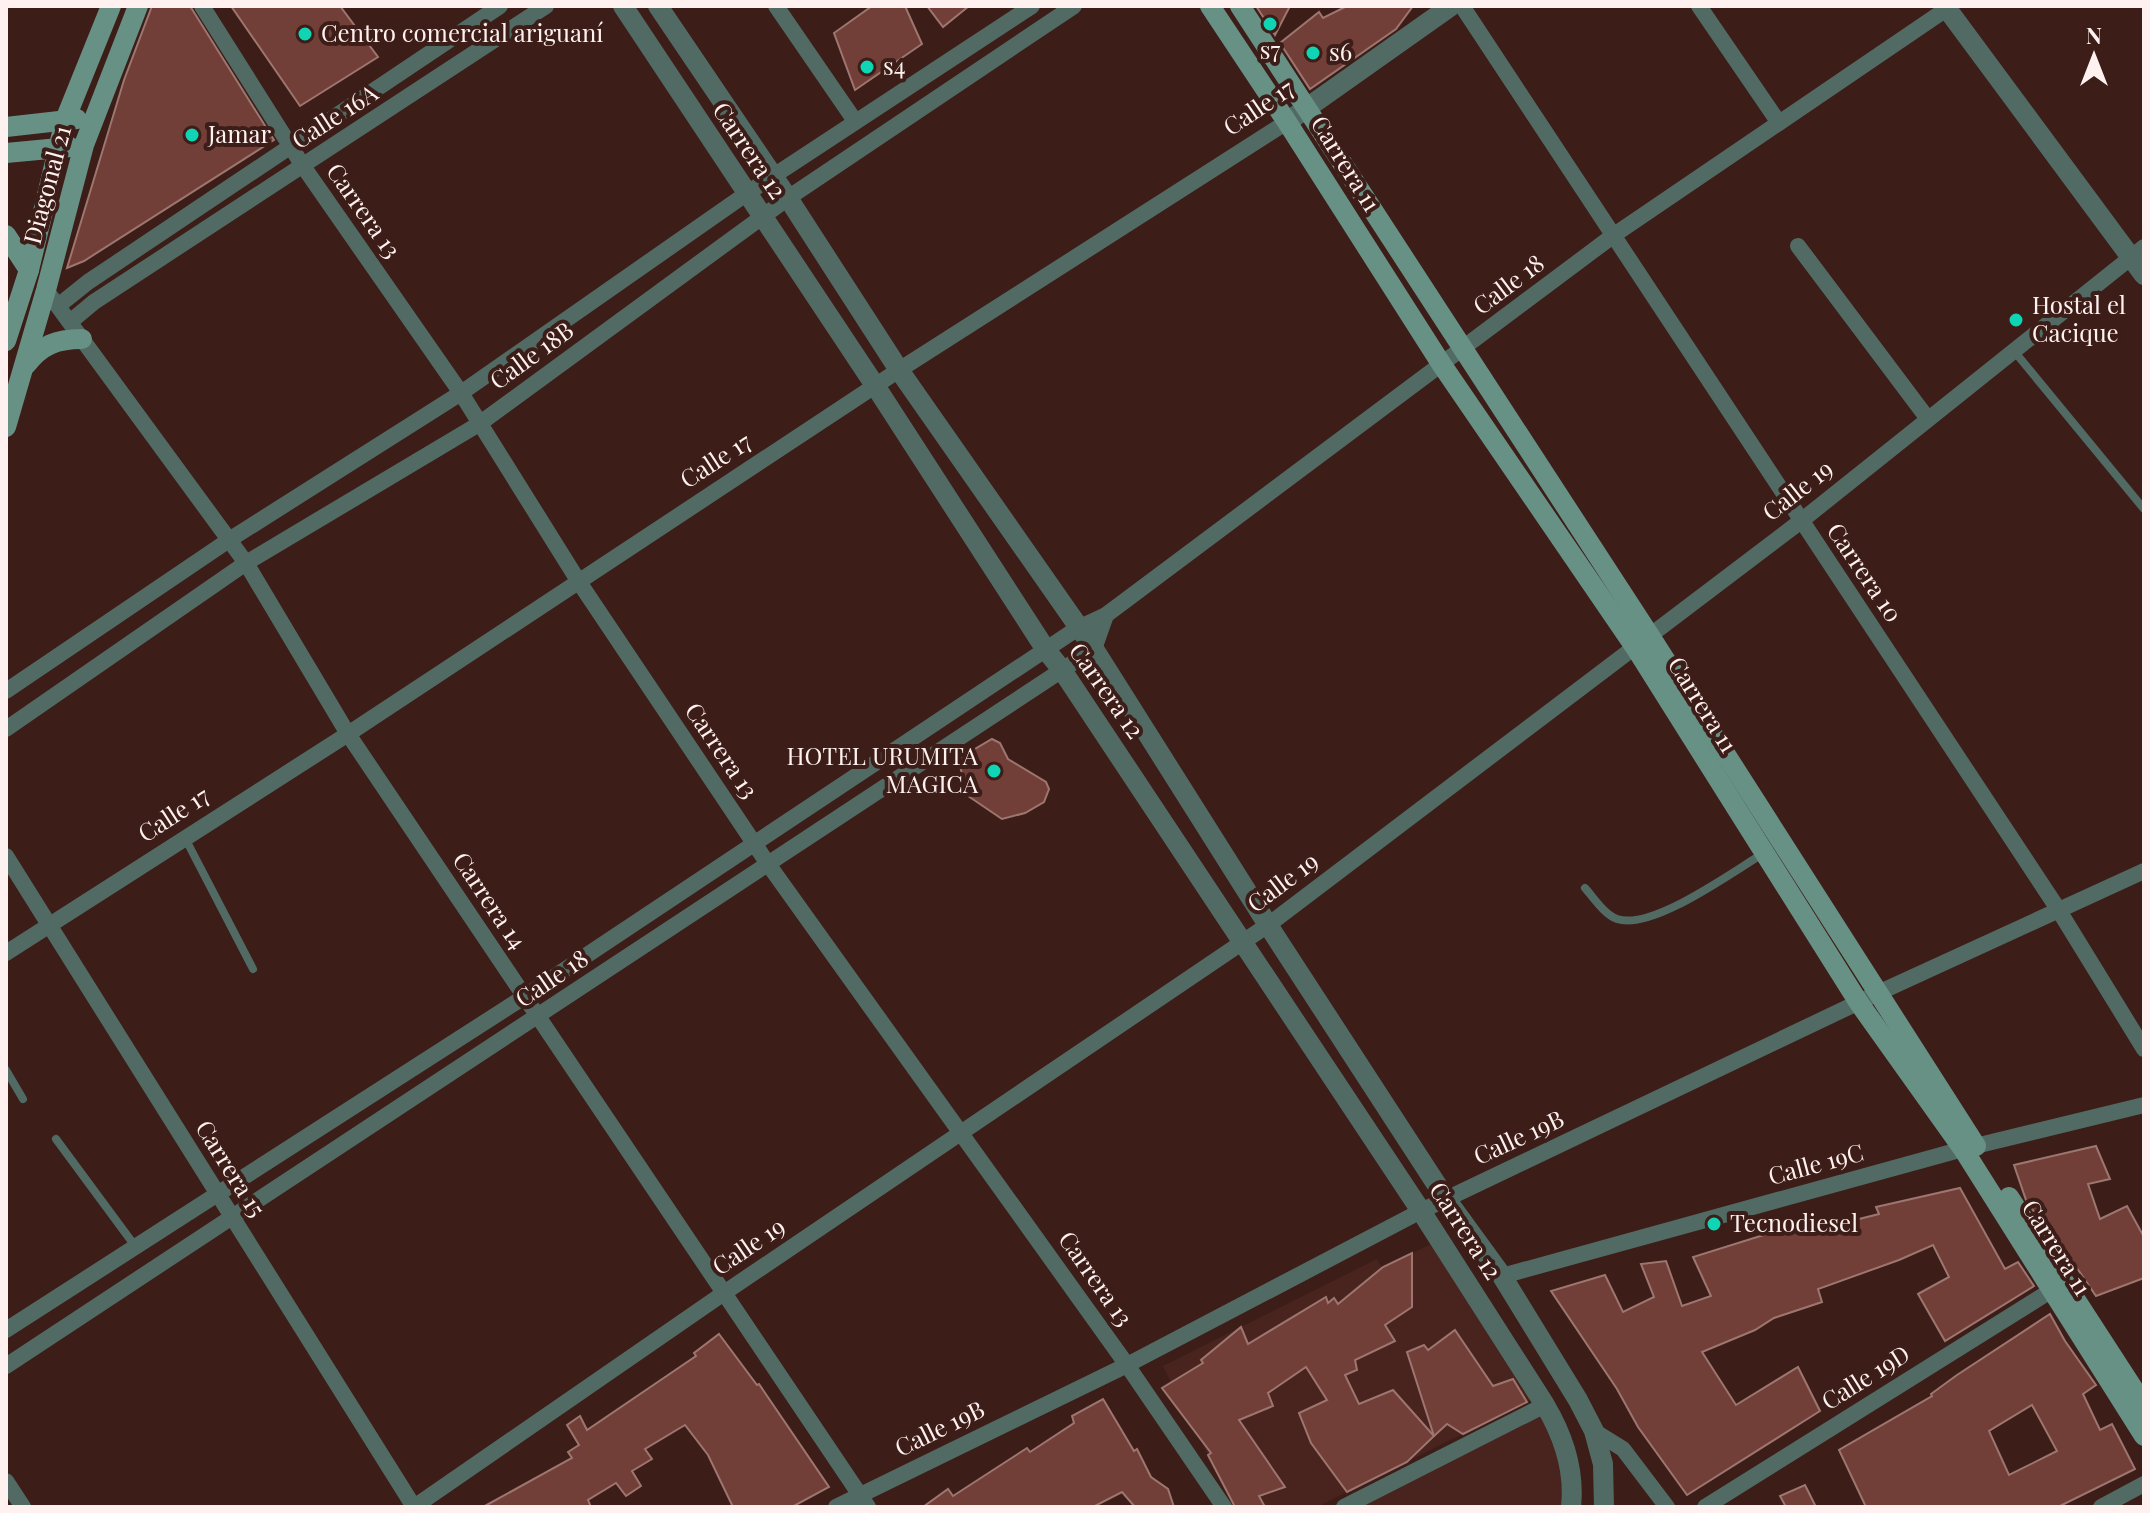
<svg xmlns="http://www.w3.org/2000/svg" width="2150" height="1513" viewBox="0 0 2150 1513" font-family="'Playfair Display',serif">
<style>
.built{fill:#49231e}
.building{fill:#713f38;stroke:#9d7670;stroke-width:2;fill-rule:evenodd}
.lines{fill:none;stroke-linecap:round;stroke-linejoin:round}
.service{stroke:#516b64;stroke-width:8}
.minor{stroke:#516b64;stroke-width:16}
.tertiary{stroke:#516b64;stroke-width:20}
.secondary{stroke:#689186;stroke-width:20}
.poi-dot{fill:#0fd5b4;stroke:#3c1d18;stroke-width:3}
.labels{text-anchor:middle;stroke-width:8;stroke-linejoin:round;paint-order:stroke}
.poi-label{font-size:24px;fill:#fef1ef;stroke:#3c1d18;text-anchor:start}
.street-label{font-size:24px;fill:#fef1ef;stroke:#3c1d18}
</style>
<rect width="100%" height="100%" fill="#3c1d18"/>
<g class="built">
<polygon points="1449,1235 1532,1399 1317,1507 1234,1507 1163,1366 1377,1259 1382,1268"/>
<polygon points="1549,1409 1566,1507 1337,1507"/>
</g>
<g class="building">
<polygon points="152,6 190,6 274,140 84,261 67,268 124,80"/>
<polygon points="231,6 340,6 378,57 300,106"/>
<polygon points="872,6 905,6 922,44 855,90 834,33"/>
<polygon points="927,6 969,6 943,27"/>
<polygon points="1256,6 1290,6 1275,35"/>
<polygon points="1347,6 1413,6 1396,29 1310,89 1280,43 1319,12 1323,18"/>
<polygon points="992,739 1000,743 1008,759 1046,782 1049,789 1044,802 1025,813 1002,819 968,796 958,759"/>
<polygon points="2096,1146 2110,1179 2088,1184 2100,1219 2127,1206 2144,1237 2144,1278 2096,1296 2053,1233 2049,1234 2026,1200 2014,1165"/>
<polygon points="1960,1188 2005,1269 2018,1262 2034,1286 1945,1341 1918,1294 1949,1277 1933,1245 1899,1260 1818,1289 1822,1302 1774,1318 1755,1330 1702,1352 1736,1405 1798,1367 1820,1411 1687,1495 1638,1427 1617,1389 1551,1291 1605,1275 1623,1312 1654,1297 1641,1264 1666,1261 1682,1306 1711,1296 1693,1257 1802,1223 1803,1233 1879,1214 1876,1207"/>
<polygon points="1412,1253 1412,1307 1385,1325 1395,1341 1355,1360 1357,1370 1345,1375 1359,1404 1393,1390 1434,1436 1407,1462 1347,1492 1311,1443 1299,1413 1327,1400 1306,1367 1268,1393 1273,1406 1239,1420 1285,1487 1259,1496 1265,1507 1235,1507 1208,1455 1211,1453 1162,1388 1203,1363 1201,1360 1241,1327 1248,1344 1326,1297 1328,1303 1334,1298 1338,1304 1383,1267"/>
<path d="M2050 1314 2065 1341 2096 1385 2083 1394 2100 1430 2112 1424 2135 1469 2058 1507H1866L1839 1450 1932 1396 1931 1394 1957 1375ZM2032 1405 2057 1451 2009 1475 1989 1431Z"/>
<polygon points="1455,1330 1493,1386 1513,1379 1527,1402 1463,1434 1447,1424 1434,1436 1407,1352 1424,1345 1428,1350"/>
<polygon points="719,1334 757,1385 759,1384 829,1487 792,1507 733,1507 708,1455 685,1425 645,1449 652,1459 632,1471 641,1486 626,1496 616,1483 588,1500 591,1507 483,1507 572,1458 568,1452 579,1445 567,1425 580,1416 587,1430 696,1356 694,1353"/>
<polygon points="1103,1399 1134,1451 1137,1449 1151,1477 1168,1489 1174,1507 1135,1507 1122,1492 1093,1507 923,1507 948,1489 953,1496 1027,1448 1030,1452 1074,1423 1072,1416"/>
<polygon points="1805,1485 1816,1507 1786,1507 1780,1496"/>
</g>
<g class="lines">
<g class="service">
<polyline points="2014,351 2144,509"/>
<polyline points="185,838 253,969"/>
<path d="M1585 888C1594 898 1604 914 1617 919 1652 931 1732 872 1764 853"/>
<polyline points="6,1070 23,1099"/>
<polyline points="56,1139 135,1246"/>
</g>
<g class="minor">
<polyline points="202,6 303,166 461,393 579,582 768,864 1127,1365 1224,1507"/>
<polyline points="776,6 855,121"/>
<polyline points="1462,6 2058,909 2144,1049"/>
<polyline points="1699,6 1779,123"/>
<polyline points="1798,246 1928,419"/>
<polyline points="46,290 246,563 348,734 868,1507"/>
<polyline points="58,306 88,282 500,6"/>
<polyline points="70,322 94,302 546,6"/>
<polyline points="6,691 229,540 461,393 746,194 1032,6"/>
<polyline points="6,729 246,563 479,424 788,198 1074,6"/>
<polyline points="6,856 414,1507"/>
<polyline points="6,953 348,734 899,370 1287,122"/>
<polyline points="1502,1276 1963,1149 2144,1105"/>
<polyline points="6,1330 524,997 1078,628 1106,615 1614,235 1951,6"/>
<polyline points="6,1366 1094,649 1106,615"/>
<polyline points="1594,1431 1623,1449 1667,1507"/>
<polyline points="6,1481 23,1507"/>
<polyline points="414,1507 724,1293 1268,925 1801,521 2144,247"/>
<polyline points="836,1507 1127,1365 1421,1211 1878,993 2144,871"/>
<polyline points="1344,1507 1545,1405"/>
<polyline points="1705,1507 2052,1290"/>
<polyline points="2101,1507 2144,1484"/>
</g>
<g class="tertiary">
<path d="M623 6 876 387 1046 650 1062 670 1421 1211 1545 1405C1564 1437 1575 1470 1571 1507"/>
<polyline points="658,6 788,198 899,370 1094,649 1268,925 1446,1199 1502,1276 1578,1400 1594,1431 1603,1464 1604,1507"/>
<polyline points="1945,6 2144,275"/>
<polyline points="1287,122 1451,6"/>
</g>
<g class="secondary">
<polyline points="1210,6 1287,122 1442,365 1635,647 1859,1003 1963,1149 2144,1436"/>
<polyline points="1240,6 1650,636 1976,1146"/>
<polyline points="6,127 77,119"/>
<polyline points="6,153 70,147"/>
<polyline points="6,235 29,270"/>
<polyline points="6,341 29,270 65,120 111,6"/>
<path d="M26 365C41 345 57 339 82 339"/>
<polyline points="6,427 46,290 84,145 138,6"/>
<polyline points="2009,1197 2144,1405"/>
</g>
</g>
<g class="poi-dot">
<circle cx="1270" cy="24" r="8"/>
<circle cx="305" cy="34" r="8"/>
<circle cx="1313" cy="53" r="8"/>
<circle cx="867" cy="67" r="8"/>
<circle cx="192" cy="135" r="8"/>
<circle cx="2016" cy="320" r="8"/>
<circle cx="994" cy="771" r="8"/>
<circle cx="1714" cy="1224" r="8"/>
</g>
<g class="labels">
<g class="poi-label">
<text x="321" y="42">Centro comercial ariguaní</text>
<text x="1270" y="59" text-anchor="middle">s7</text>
<text x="1329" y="61">s6</text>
<text x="883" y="75">s4</text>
<text x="208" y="143">Jamar</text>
<text x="2032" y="314">Hostal el<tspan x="2032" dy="28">Cacique</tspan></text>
<text x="978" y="765" text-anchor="end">HOTEL URUMITA<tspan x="978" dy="28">MAGICA</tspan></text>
<text x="1730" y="1232">Tecnodiesel</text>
</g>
<g class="street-label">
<text transform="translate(1259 108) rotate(-34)" y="8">Calle 17</text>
<text transform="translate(335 117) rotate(-33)" y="8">Calle 16A</text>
<text transform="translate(749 151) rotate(56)" y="8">Carrera 12</text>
<text transform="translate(1345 164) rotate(58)" y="8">Carrera 11</text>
<text transform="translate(48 185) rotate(-75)" y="8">Diagonal 21</text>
<text transform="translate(363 211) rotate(55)" y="8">Carrera 13</text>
<text transform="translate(1509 285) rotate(-37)" y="8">Calle 18</text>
<text transform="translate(532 356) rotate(-36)" y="8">Calle 18B</text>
<text transform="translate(716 461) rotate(-33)" y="8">Calle 17</text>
<text transform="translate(1798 491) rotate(-38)" y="8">Calle 19</text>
<text transform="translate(1864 573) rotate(56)" y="8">Carrera 10</text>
<text transform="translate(1106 691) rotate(55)" y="8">Carrera 12</text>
<text transform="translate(1702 705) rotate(58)" y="8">Carrera 11</text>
<text transform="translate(721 751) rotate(56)" y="8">Carrera 13</text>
<text transform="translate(174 815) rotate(-33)" y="8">Calle 17</text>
<text transform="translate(1283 883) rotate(-37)" y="8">Calle 19</text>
<text transform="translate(489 901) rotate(56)" y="8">Carrera 14</text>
<text transform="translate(552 979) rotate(-34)" y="8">Calle 18</text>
<text transform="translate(1519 1138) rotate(-25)" y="8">Calle 19B</text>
<text transform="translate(1816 1165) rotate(-15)" y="8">Calle 19C</text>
<text transform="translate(230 1169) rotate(58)" y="8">Carrera 15</text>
<text transform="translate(1465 1231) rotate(57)" y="8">Carrera 12</text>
<text transform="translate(749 1247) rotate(-34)" y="8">Calle 19</text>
<text transform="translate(2056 1248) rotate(58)" y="8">Carrera 11</text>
<text transform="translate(1095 1279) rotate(55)" y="8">Carrera 13</text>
<text transform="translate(1866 1378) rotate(-32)" y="8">Calle 19D</text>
<text transform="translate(940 1429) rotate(-26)" y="8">Calle 19B</text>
</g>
</g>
<rect width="2150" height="1513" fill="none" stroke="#fef1ef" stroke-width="16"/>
<g transform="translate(2094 56)" stroke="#3c1d18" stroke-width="6" paint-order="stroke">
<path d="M0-6L14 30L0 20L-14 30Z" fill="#fef1ef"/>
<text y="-12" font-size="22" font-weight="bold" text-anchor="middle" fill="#fef1ef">N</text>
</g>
</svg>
